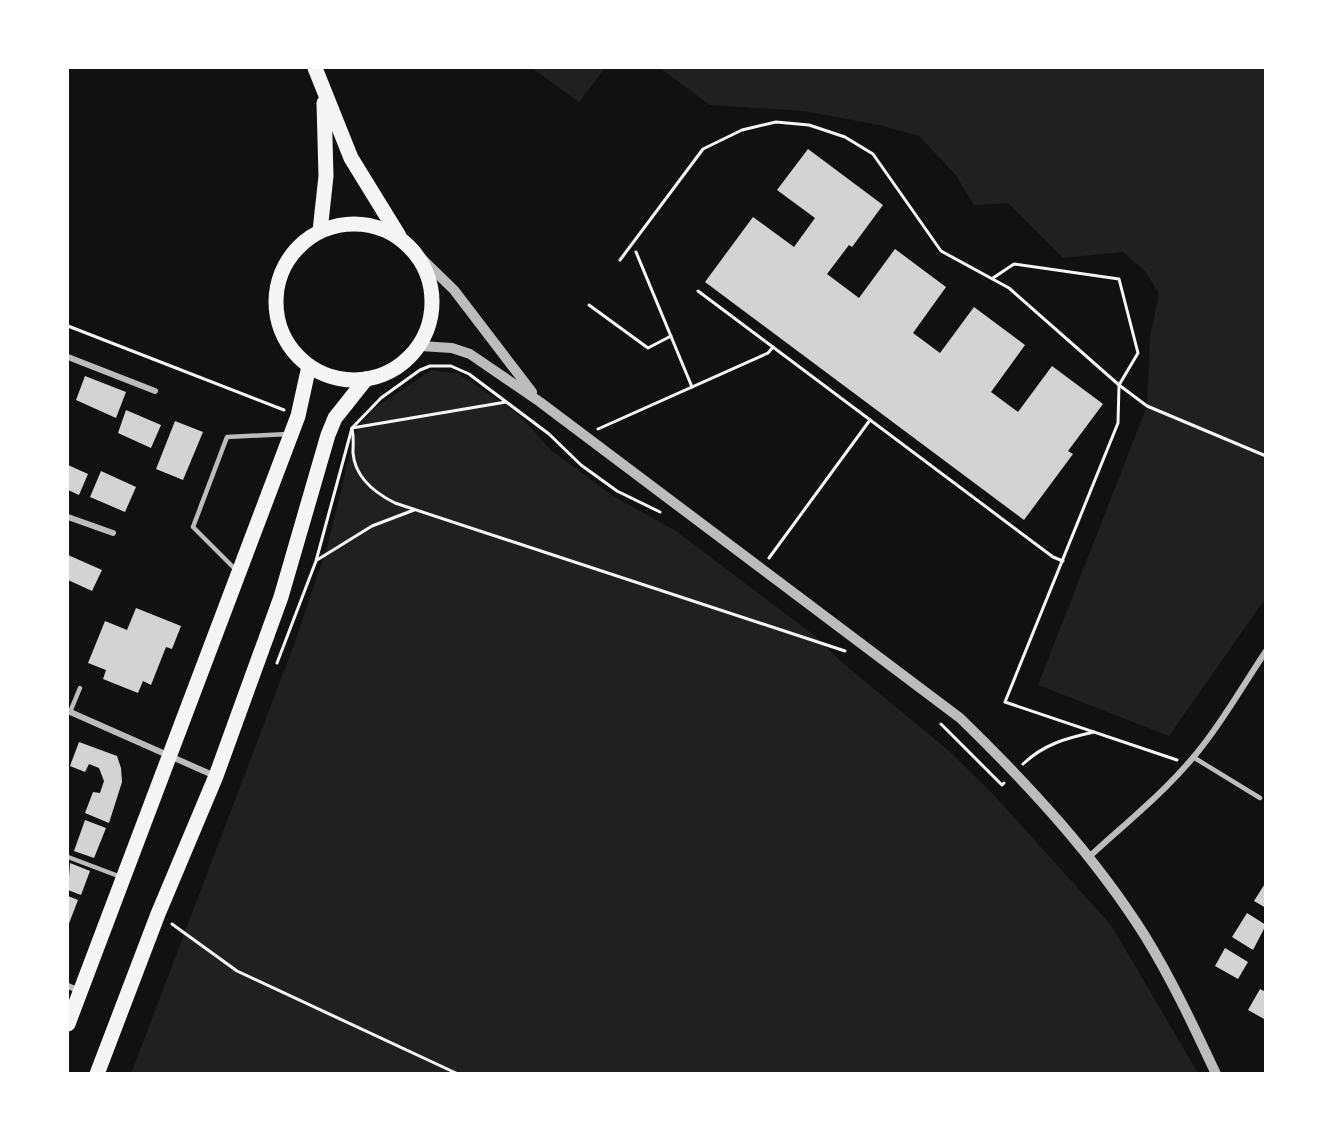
<svg xmlns="http://www.w3.org/2000/svg" width="1333" height="1141" viewBox="0 0 1333 1141" font-family="'Crimson Pro',serif">
<style>
.green{fill:#202020}
.building{fill:#d3d3d3}
.lines{fill:none;stroke-linecap:round;stroke-linejoin:round}
.path{stroke:#f5f5f5;stroke-width:3}
.service{stroke:#bcbcbc;stroke-width:4.5}
.minor{stroke:#bcbcbc;stroke-width:6}
.tertiary{stroke:#bcbcbc;stroke-width:10}
.trunk{stroke:#f5f5f5;stroke-width:15}
</style>
<rect width="100%" height="100%" fill="#111"/>
<g class="green">
<polygon points="532,68 605,68 579,102"/>
<polygon points="660,68 1265,68 1265,599 1169,736 1038,685 1147,406 1150,337 1159,294 1146,272 1123,252 1063,258 1008,203 974,205 955,174 919,136 879,125 804,111 710,105"/>
<polygon points="432,370 459,374 507,406 522,418 552,451 613,496 676,531 815,636 844,664 948,750 993,794 1111,925 1198,1073 131,1074 292,650 327,548 355,432 376,407"/>
</g>
<g class="building">
<polygon points="808,149 883,205 852,247 849,245 827,274 859,298 895,249 946,287 913,333 940,353 974,307 1025,345 991,392 1018,412 1052,366 1103,404 1068,451 1073,454 1024,520 705,282 753,217 794,247 815,218 777,190"/>
<polygon points="85,376 126,392 116,418 76,400"/>
<polygon points="126,410 161,425 151,448 118,433"/>
<polygon points="175,421 203,432 183,480 156,469"/>
<polygon points="68,465 88,474 79,495 68,490"/>
<polygon points="101,471 136,487 125,512 90,497"/>
<polygon points="68,555 102,570 92,591 68,580"/>
<polygon points="136,608 181,626 172,649 166,647 151,685 143,681 138,693 103,679 106,670 88,663 105,621 127,630"/>
<polygon points="79,742 117,756 121,768 122,782 109,823 85,813 93,792 100,793 104,781 99,768 89,764 85,772 70,766"/>
<polygon points="85,820 106,828 94,858 74,851"/>
<polygon points="70,863 90,871 81,895 68,890"/>
<polygon points="1266,882 1266,908 1254,901"/>
<polygon points="68,896 78,900 68,926"/>
<polygon points="1247,913 1266,925 1253,950 1232,937"/>
<polygon points="1225,948 1248,962 1238,979 1215,966"/>
<polygon points="1260,989 1266,992 1266,1020 1248,1010"/>
</g>
<g class="lines">
<g class="path">
<polyline points="636,252 692,387"/>
<polyline points="620,260 703,149 742,130 776,122 809,125 845,137 873,154 941,251 1009,288 1119,385 1118,423 1005,702 1177,760"/>
<polyline points="993,278 1014,264 1119,279 1138,353 1119,385 1147,406 1266,456"/>
<polyline points="698,291 1053,557 1063,561"/>
<polyline points="589,305 648,348 671,336"/>
<polyline points="68,326 284,410"/>
<polyline points="352,428 506,402"/>
<path d="M352 429C354 437 353 445 353 453 355 477 375 493 395 503L845 651"/>
<polyline points="598,429 768,353 773,347"/>
<polyline points="769,558 870,420"/>
<polyline points="317,560 372,526 414,510"/>
<polyline points="277,663 316,561 352,428 381,398 420,370 430,366 451,366 469,374 549,434 581,465 617,491 660,512"/>
<polyline points="941,724 1002,785 1004,783"/>
<path d="M1023 764C1044 744 1067 738 1094 732"/>
<polyline points="172,924 237,971 458,1074"/>
</g>
<g class="service">
<polyline points="237,571 193,527 227,437 288,434"/>
<polyline points="70,712 80,688"/>
<polyline points="1193,757 1260,798"/>
<polyline points="68,857 121,877"/>
</g>
<g class="minor">
<polyline points="68,357 155,391"/>
<polyline points="68,517 113,533"/>
<polyline points="68,711 215,776"/>
<path d="M1089 857C1129 820 1174 785 1207 740 1228 712 1246 681 1266 651"/>
<polyline points="68,986 80,991"/>
</g>
<g class="tertiary">
<polyline points="419,256 454,290 532,392"/>
<path d="M420 346 452 348 470 354 540 402 960 718C1028 784 1094 855 1145 936 1172 980 1194 1027 1216 1074"/>
</g>
<g class="trunk">
<polyline points="315,68 351,158 399,236"/>
<circle cx="354" cy="302" r="78"/>
<polyline points="320,231 326,176 324,103"/>
<polyline points="68,1024 298,416 309,366"/>
<polyline points="97,1074 158,914 216,776 281,597 328,435 335,418 366,379"/>
</g>
</g>
<rect width="1333" height="1141" fill="none" stroke="#ffffff" stroke-width="138"/>
</svg>
